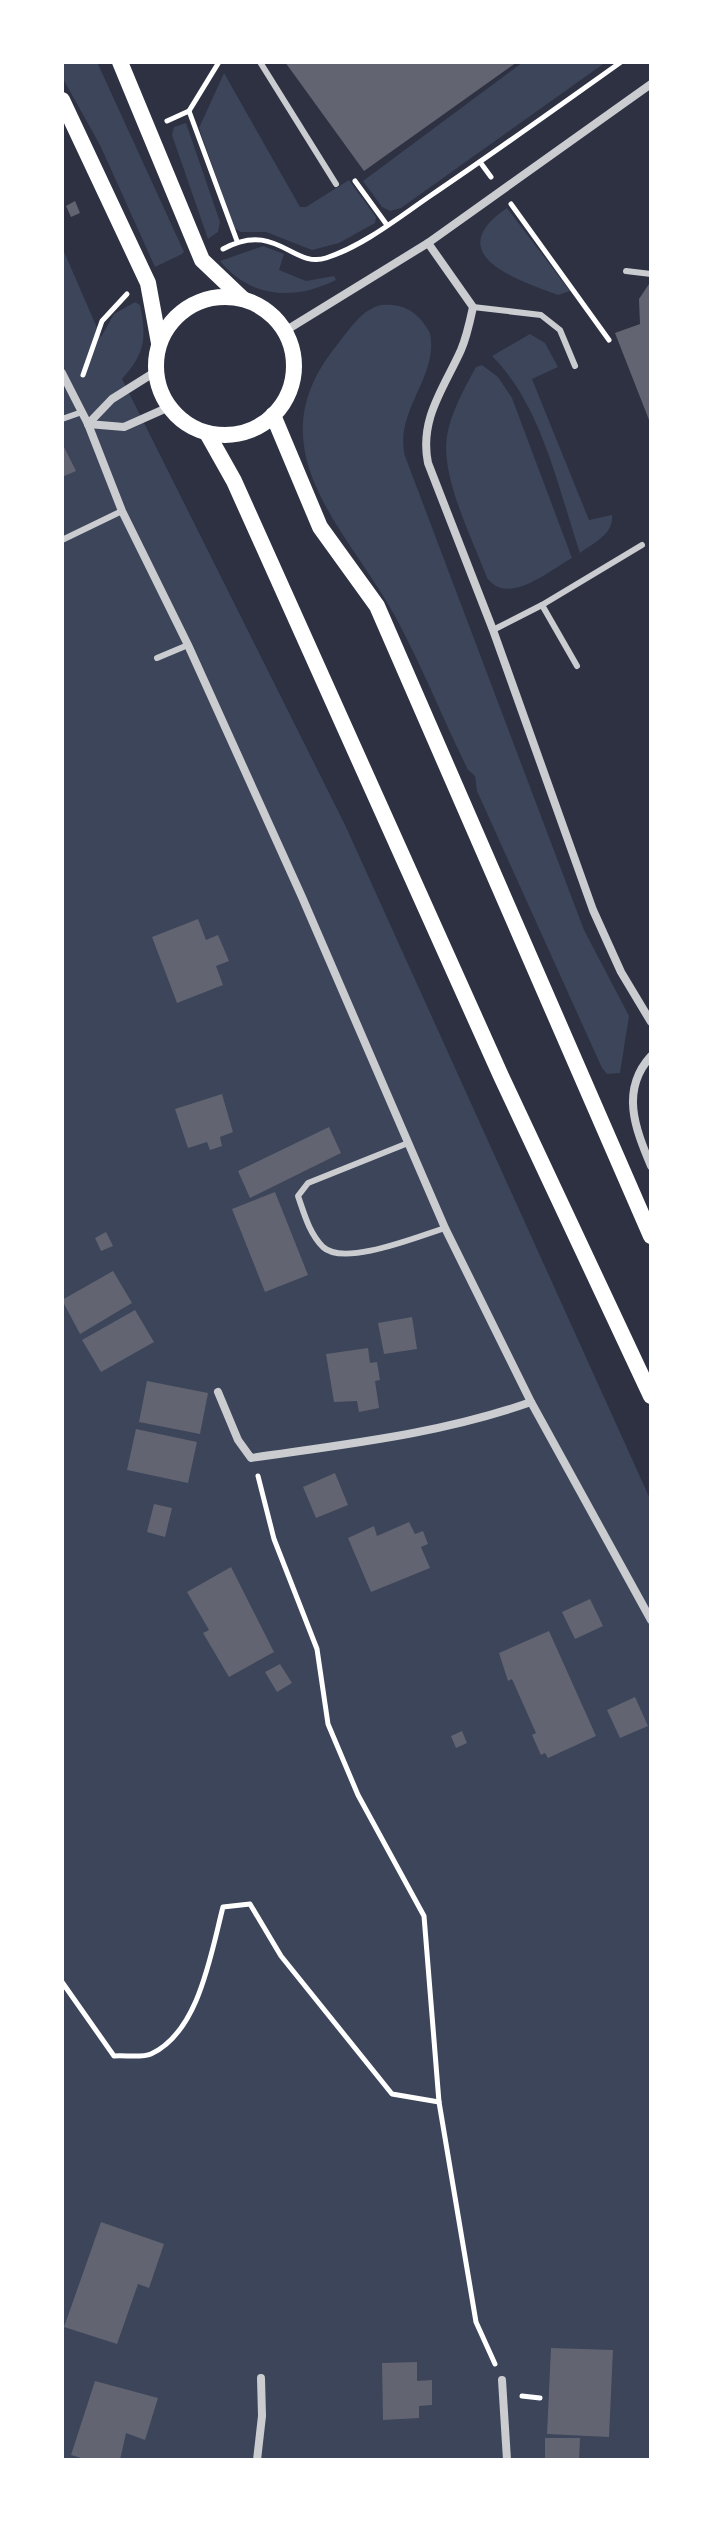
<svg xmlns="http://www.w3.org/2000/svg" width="713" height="2522" viewBox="0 0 713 2522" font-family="'IBM Plex Sans',sans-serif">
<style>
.green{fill:#3c4559}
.building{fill:#626471}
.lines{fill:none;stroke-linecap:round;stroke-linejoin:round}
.path{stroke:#fff;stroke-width:5}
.service{stroke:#caccd0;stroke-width:6}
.minor{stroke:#caccd0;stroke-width:8}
.secondary{stroke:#fff;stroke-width:16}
</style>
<rect width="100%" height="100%" fill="#2d3142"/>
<g class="green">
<polygon points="62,62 97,62 184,252 182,254 155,267 100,145 62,77"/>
<polygon points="523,62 606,62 401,208 390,211 382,207 363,181"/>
<polygon points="224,73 300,207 306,207 349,180 376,217 375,223 339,243 312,250 266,232 241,232 234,228 199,128"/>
<polygon points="186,123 220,222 218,232 208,239 172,135 174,127"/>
<path d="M507 208 570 291 558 295C520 281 438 255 507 208Z"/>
<path d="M263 246 284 254 279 270 306 281 334 276 336 280C294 301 250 298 220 261Z"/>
<path d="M62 247 101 337 114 314 135 302 140 305C147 338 145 354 122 379L346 827 651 1501V2460H62Z"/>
<path d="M381 305C405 303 419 313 430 333 439 377 394 410 405 456L584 930 629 1016 620 1073 607 1074 602 1068 477 791 475 776 468 770C443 719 422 666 395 616 346 527 252 449 337 345 349 330 362 309 381 305Z"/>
<path d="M530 334 545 343 558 367 532 379 589 520 612 515C614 534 594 543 580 553 558 488 542 406 492 356Z"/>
<path d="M482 365 498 377 512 398 572 558C550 570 508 607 487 578 473 540 440 476 447 436 451 412 464 389 476 367Z"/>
</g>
<g class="building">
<polygon points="285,62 517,62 364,171"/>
<polygon points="75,201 80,213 71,217 66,206"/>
<polygon points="651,281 651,425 615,333 640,324 639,299"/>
<polygon points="62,443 76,471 62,477"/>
<polygon points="198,919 206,940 218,935 229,961 216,966 223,985 177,1003 152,937"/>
<polygon points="222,1094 233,1132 220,1137 222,1146 210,1150 207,1142 188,1148 175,1109"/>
<polygon points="329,1127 341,1153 250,1198 238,1171"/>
<polygon points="275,1192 308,1275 265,1292 232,1209"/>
<polygon points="106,1232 113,1246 101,1251 95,1238"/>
<polygon points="113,1271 132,1303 80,1334 62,1300"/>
<polygon points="135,1310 154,1342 101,1372 82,1340"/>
<polygon points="412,1317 417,1349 384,1354 378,1323"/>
<polygon points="368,1348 370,1363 377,1362 380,1380 375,1381 379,1408 359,1412 357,1401 334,1402 326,1354"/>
<polygon points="147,1381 208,1393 200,1434 139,1422"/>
<polygon points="136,1429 197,1442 188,1483 127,1470"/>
<polygon points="335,1473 348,1505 316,1518 303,1487"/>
<polygon points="154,1504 172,1508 165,1537 147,1532"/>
<polygon points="409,1522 415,1534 423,1531 428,1544 421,1547 430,1568 371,1592 348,1538 374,1526 377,1536"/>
<polygon points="231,1567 274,1652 229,1677 203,1633 209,1630 187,1592"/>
<polygon points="590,1599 603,1626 575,1639 562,1612"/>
<polygon points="549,1631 596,1736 548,1758 545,1753 541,1755 532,1735 536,1733 512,1679 508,1681 499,1653"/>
<polygon points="280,1664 292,1683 277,1692 265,1672"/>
<polygon points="635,1697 648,1726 620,1738 607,1710"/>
<polygon points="462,1731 467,1743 456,1748 451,1736"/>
<polygon points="101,2222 164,2244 149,2288 138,2284 117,2344 64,2327"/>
<polygon points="551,2348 613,2350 609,2437 547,2434"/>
<polygon points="417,2362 417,2381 432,2380 432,2405 419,2406 419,2418 383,2420 382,2363"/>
<polygon points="95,2381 158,2398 145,2440 126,2433 120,2460 88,2460 71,2455"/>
<polygon points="545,2438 580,2438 579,2460 545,2459"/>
</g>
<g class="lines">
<g class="path">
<polyline points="189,111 219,62"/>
<polyline points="167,121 189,111 237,241"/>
<polyline points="480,162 491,177"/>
<polyline points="355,181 387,225"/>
<polyline points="511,204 609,340"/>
<path d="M223 249C276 220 293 269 326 258 363 246 398 218 430 196 495 152 558 107 621 62"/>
<polyline points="83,375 102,321 127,294"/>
<polyline points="258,1476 274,1539 317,1649 328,1724 358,1795 424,1916 439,2102 476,2322 495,2364"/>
<path d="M62 1982 114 2056C125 2055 142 2058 151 2054 199 2032 211 1953 223 1907L250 1904 281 1956 392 2094 439 2102"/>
<polyline points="522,2396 540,2398"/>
</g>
<g class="service">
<polyline points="260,62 336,184"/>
<polyline points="626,271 651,274"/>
<polyline points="473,307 541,315 560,330 575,366"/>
<polyline points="62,419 82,412"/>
<polyline points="62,540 122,511"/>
<polyline points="542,605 577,666"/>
<polyline points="493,630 542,605 642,545"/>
<polyline points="157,658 188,645"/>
<path d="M408 1143 308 1183 298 1196C304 1213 309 1233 323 1247 344 1267 419 1236 445 1228"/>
</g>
<g class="minor">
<path d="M428 243 473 307C470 321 467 336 461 350 444 388 419 419 428 463L493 630 593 910 621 972 651 1022"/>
<polyline points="285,331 428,243 651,84"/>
<polyline points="62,373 88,424 122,511 188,645 302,897 445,1228 531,1402 651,1620"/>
<polyline points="88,424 112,399 155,372"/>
<polyline points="88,424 124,427 169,407"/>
<path d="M651 1056C620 1090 635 1128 651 1166"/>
<path d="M218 1392 238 1440 251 1458C346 1444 440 1434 531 1402"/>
<polyline points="502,2380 507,2460"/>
<polyline points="257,2460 262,2416 261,2378"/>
</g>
<g class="secondary">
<polyline points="120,62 202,260 243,299"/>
<polyline points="62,100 148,283 159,343"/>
<circle cx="225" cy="366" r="69"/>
<polyline points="273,415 320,527 377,606 651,1236"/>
<polyline points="207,433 234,481 501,1076 651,1396"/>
</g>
</g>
<rect width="713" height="2522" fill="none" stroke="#ffffff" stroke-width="128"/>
</svg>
